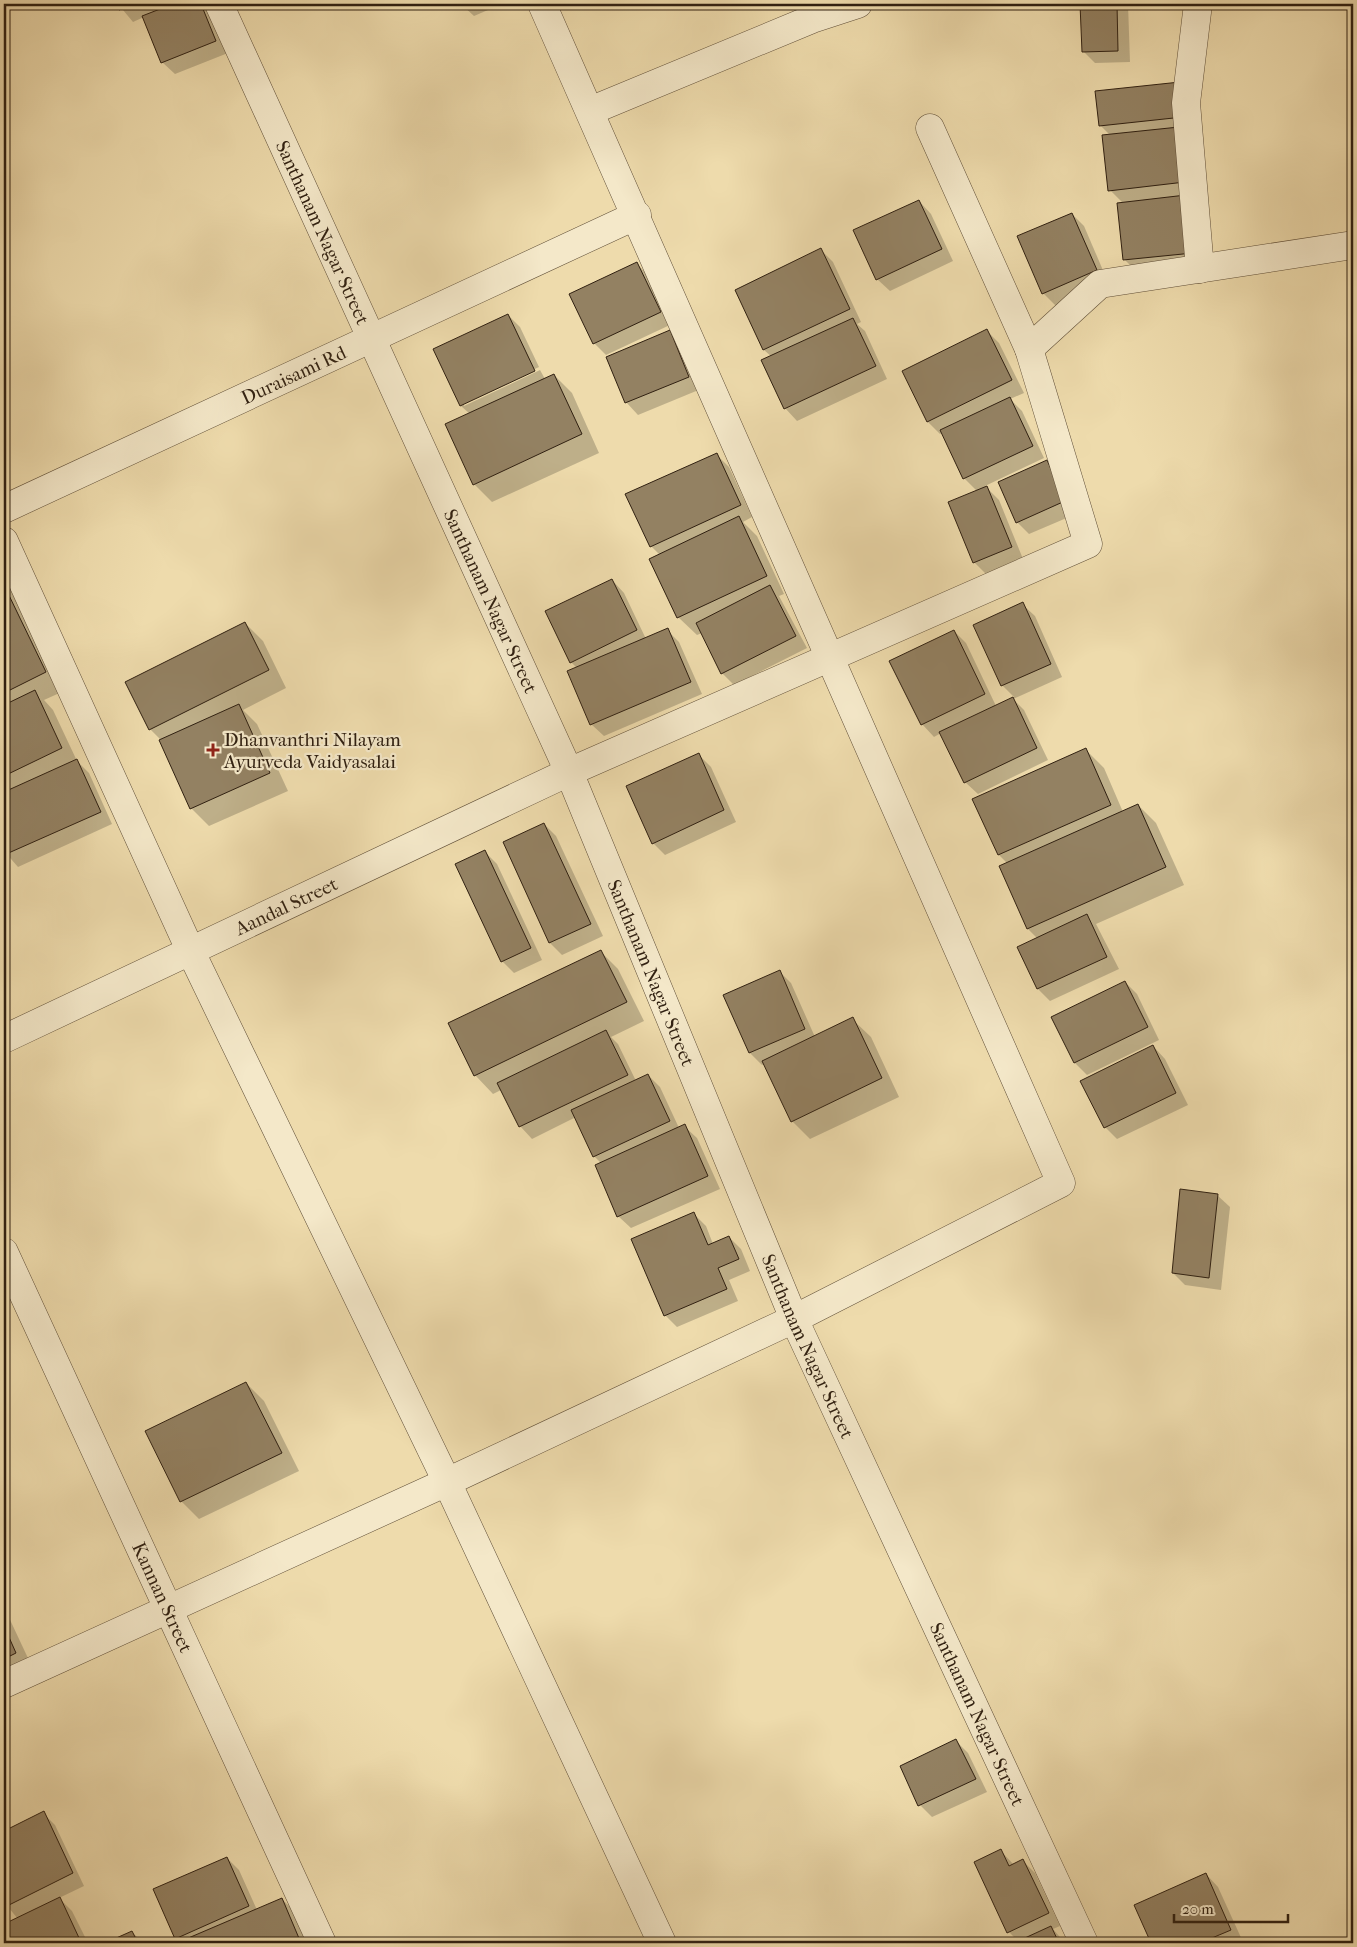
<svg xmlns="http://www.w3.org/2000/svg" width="1357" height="1947" viewBox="0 0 1357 1947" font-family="'IM FELL French Canon',serif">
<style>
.shadow{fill:#0003}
.building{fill:#938162;stroke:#302011}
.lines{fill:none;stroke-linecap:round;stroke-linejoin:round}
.street-casing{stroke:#604f38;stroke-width:29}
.street{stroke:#f4e8c9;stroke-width:28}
.poi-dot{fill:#8f2418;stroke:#f4e8c9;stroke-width:2}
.labels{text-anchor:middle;stroke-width:4.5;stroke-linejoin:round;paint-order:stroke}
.street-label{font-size:19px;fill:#302011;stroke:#f4e8c9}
.poi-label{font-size:19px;fill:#302011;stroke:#f4e8c9;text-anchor:start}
</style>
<rect width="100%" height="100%" fill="#eedbac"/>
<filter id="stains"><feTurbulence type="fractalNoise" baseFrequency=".004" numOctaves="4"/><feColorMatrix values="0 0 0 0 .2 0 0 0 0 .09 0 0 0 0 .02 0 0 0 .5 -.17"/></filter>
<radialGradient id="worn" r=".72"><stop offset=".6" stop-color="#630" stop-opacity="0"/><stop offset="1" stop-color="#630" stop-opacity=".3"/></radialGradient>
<g class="shadow">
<polygon points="118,4 205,4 209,8 228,53 175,74 162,62 144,17 133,22"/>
<polygon points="461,4 502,4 474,16"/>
<polygon points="1082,4 1128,4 1130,62 1095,63 1083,51"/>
<polygon points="1179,83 1204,265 1137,272 1125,260 1118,204 1123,203 1110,190 1110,135 1100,125"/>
<polygon points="919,201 931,214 953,261 890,291 877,279"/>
<polygon points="1072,214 1084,226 1108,282 1056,306 1043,293"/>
<polygon points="821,250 833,262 861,322 857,324 865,331 887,379 797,421 785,408 772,357 764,350 736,291"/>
<polygon points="637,264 649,276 672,324 606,355 594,343"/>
<polygon points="508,315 520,327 539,367 464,403 464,406 540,370 545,379 554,375 572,393 599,453 492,502 474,484 470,414 461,406 434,350"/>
<polygon points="987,331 999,343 1024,393 1010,399 1022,411 1044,458 985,486 999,500 1023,559 986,574 974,562 977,491 964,478 943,432 940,434 928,422 904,372"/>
<polygon points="670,332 682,344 701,389 638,415 626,402"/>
<polygon points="716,454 729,467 752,517 743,522 757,536 784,594 779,596 807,648 734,685 722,673 702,633 697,635 678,617 660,555 651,546"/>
<polygon points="1047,462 1059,474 1076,514 1029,534 1017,522"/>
<polygon points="4,580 16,592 64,691 44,700 53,710 77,761 89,773 112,824 18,867 4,851"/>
<polygon points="612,580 624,593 646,639 667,630 679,642 702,694 604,736 591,724 577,668 571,662"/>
<polygon points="1022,604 1035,616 1062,677 1013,699 1024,710 1048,760 978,794 965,782 941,733 934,737 922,724 954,631 966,643 996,706 1014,697 1002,685 975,625"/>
<polygon points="245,623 263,641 286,688 243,710 257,724 288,791 209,826 191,808 162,741 150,729"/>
<polygon points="1086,750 1104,768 1123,812 1138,805 1156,823 1184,885 1096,924 1119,969 1050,1001 1038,989 1019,948 1038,939 1028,929 1001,867 1007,863 999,855 973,799"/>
<polygon points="698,754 711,767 736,822 665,855 653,843"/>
<polygon points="544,824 556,836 603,936 562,955 550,943 504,843"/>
<polygon points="485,852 497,864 542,960 514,973 502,961"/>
<polygon points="600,951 618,969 644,1021 611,1037 618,1044 636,1081 648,1075 660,1087 679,1128 684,1126 697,1138 720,1189 631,1228 618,1216 601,1163 594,1156 576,1117 532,1139 520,1126 501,1090 493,1094 475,1075"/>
<polygon points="779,971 791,983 815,1037 852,1019 871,1037 899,1097 810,1139 792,1121 764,1064 762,1065 750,1053 725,995"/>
<polygon points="1125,982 1137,994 1159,1040 1087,1075 1075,1063"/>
<polygon points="1153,1046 1165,1059 1188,1105 1117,1139 1105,1127"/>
<polygon points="1217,1195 1230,1207 1221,1290 1185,1285 1173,1273"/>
<polygon points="694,1214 706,1226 713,1244 729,1237 741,1249 750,1271 729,1280 738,1301 677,1327 665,1315"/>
<polygon points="246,1383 264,1401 299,1471 199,1519 181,1501"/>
<polygon points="4,1607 34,1671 4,1685"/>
<polygon points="956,1741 968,1753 987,1792 932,1817 920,1805"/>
<polygon points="43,1813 55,1825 84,1886 59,1898 72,1911 88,1943 10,1943 4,1929 4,1926 18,1919 4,1902 4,1832"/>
<polygon points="1001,1851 1014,1865 1023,1861 1035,1873 1060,1926 1053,1929 1065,1943 1017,1943 1019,1942 1009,1932"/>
<polygon points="227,1858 239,1870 257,1910 282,1899 300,1917 311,1943 181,1943 176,1938"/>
<polygon points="1206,1874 1218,1887 1243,1942 1153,1943 1136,1905"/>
<polygon points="132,1932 143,1943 108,1943"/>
</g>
<g class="building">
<polygon points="117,4 134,4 119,10"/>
<polygon points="173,4 201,4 216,41 161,63 142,16"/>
<polygon points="1080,4 1117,4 1118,51 1082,52"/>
<polygon points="1180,82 1183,117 1099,126 1095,91"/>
<polygon points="1179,127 1185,182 1108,191 1102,135"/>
<polygon points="1186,195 1193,253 1123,260 1117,203"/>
<polygon points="919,200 942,249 876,280 853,230"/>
<polygon points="1072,213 1097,270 1042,294 1017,236"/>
<polygon points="821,248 850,309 763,350 735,290"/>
<polygon points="637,262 661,312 593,344 569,294"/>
<polygon points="508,314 535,371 460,406 433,349"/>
<polygon points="853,318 876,366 784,409 761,360"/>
<polygon points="987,329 1012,380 927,422 902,371"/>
<polygon points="670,330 689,377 625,403 606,357"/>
<polygon points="554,374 582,434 473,485 445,424"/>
<polygon points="1010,397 1033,446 963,479 940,430"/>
<polygon points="717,453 741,505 650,547 625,494"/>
<polygon points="1047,460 1065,501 1016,523 998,482"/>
<polygon points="987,486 1012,547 973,563 948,502"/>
<polygon points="739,516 767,576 677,618 649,559"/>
<polygon points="612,579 637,630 570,663 545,611"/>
<polygon points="4,585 46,672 4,693"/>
<polygon points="770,585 796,636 721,674 696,623"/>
<polygon points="1023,602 1051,664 1001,686 973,625"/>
<polygon points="245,622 269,670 149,730 125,682"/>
<polygon points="668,628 691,682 590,725 567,671"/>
<polygon points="954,630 985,694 921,725 889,661"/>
<polygon points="35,690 62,748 4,776 4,705"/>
<polygon points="1013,697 1037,748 964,783 939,732"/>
<polygon points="239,704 270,773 190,809 159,740"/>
<polygon points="1086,748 1111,805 998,855 972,799"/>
<polygon points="699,753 724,810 652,844 626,786"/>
<polygon points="77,759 101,812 4,855 4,792"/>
<polygon points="1138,804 1166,867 1027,929 999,866"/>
<polygon points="544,823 591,924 549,943 503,842"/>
<polygon points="485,850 531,948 501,962 455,864"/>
<polygon points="1087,914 1107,957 1037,989 1017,947"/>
<polygon points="601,950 627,1002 474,1076 448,1023"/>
<polygon points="780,970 805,1029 749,1053 723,995"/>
<polygon points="1125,981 1148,1027 1074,1063 1051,1017"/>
<polygon points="853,1017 882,1078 791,1122 762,1061"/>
<polygon points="606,1030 628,1075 519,1127 497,1083"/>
<polygon points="1153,1045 1176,1093 1104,1128 1080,1081"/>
<polygon points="648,1074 670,1121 593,1157 571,1110"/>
<polygon points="685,1124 708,1176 617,1217 595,1165"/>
<polygon points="1180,1189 1218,1194 1209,1278 1172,1273"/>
<polygon points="694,1212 708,1245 729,1236 739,1259 718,1268 727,1289 664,1316 631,1239"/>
<polygon points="246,1382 282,1453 180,1502 145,1431"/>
<polygon points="4,1626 16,1653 4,1659"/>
<polygon points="956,1739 976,1779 918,1806 900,1766"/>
<polygon points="44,1811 73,1873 5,1907 4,1831"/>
<polygon points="1001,1849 1009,1866 1023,1859 1049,1913 1007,1933 974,1862"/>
<polygon points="227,1857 249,1906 175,1939 153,1889"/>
<polygon points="1206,1873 1231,1930 1200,1943 1151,1943 1134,1905"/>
<polygon points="60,1897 80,1940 73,1943 9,1943 4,1932 4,1924"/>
<polygon points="282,1898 301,1943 180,1943 179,1942"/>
<polygon points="1051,1926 1059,1943 1014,1943"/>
<polygon points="132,1931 138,1943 105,1943"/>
</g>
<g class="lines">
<defs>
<g id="street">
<path id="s1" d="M219 4 569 772 794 1319 1084 1943"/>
<polyline points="1198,4 1186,103 1200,269"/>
<polyline points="590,111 812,19 858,4"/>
<polyline points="930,128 1029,349"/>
<path id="s2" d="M4 509 637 215"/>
<polyline points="4,541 191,952 447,1482 662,1943"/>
<path id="s3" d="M4 1039 569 772 1088 544 1029 349 1100 284 1353 245"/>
<path id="s4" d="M4 1252 322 1943"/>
<path d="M4 1684 447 1482 794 1319 1061 1183C887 790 718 395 542 4"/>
</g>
</defs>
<use href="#street" class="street-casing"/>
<use href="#street" class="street"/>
</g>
<path class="poi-dot" d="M210.5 742.5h5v5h5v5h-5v5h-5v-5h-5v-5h5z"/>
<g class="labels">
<g class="street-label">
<text dy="7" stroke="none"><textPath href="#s1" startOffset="251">Santhanam Nagar Street</textPath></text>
<text dy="7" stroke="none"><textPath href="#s2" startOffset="319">Duraisami Rd</textPath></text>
<text dy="7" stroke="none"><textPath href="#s1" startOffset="656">Santhanam Nagar Street</textPath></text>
<text dy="7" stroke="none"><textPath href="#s3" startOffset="312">Aandal Street</textPath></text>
<text dy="7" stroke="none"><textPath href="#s1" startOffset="1061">Santhanam Nagar Street</textPath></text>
<text dy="7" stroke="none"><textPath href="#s1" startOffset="1466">Santhanam Nagar Street</textPath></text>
<text dy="7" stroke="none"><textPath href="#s4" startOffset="380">Kannan Street</textPath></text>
<text dy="7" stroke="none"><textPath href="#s1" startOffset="1871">Santhanam Nagar Street</textPath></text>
</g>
<g class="poi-label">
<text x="224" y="746">Dhanvanthri Nilayam<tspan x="224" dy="22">Ayurveda Vaidyasalai</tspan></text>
</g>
</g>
<rect width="1357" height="1947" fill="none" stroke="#eedbac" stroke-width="20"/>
<rect x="5" y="5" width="1347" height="1937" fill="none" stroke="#302011" stroke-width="2.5"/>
<rect x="10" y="10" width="1337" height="1927" fill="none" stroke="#302011"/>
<path d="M1174 1914v8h114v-8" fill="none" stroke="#302011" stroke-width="2.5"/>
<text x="1182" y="1914" font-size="15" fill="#302011" stroke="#f4e8c9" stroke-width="4" paint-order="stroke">20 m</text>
<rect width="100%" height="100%" filter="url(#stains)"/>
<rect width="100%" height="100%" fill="url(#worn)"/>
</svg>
